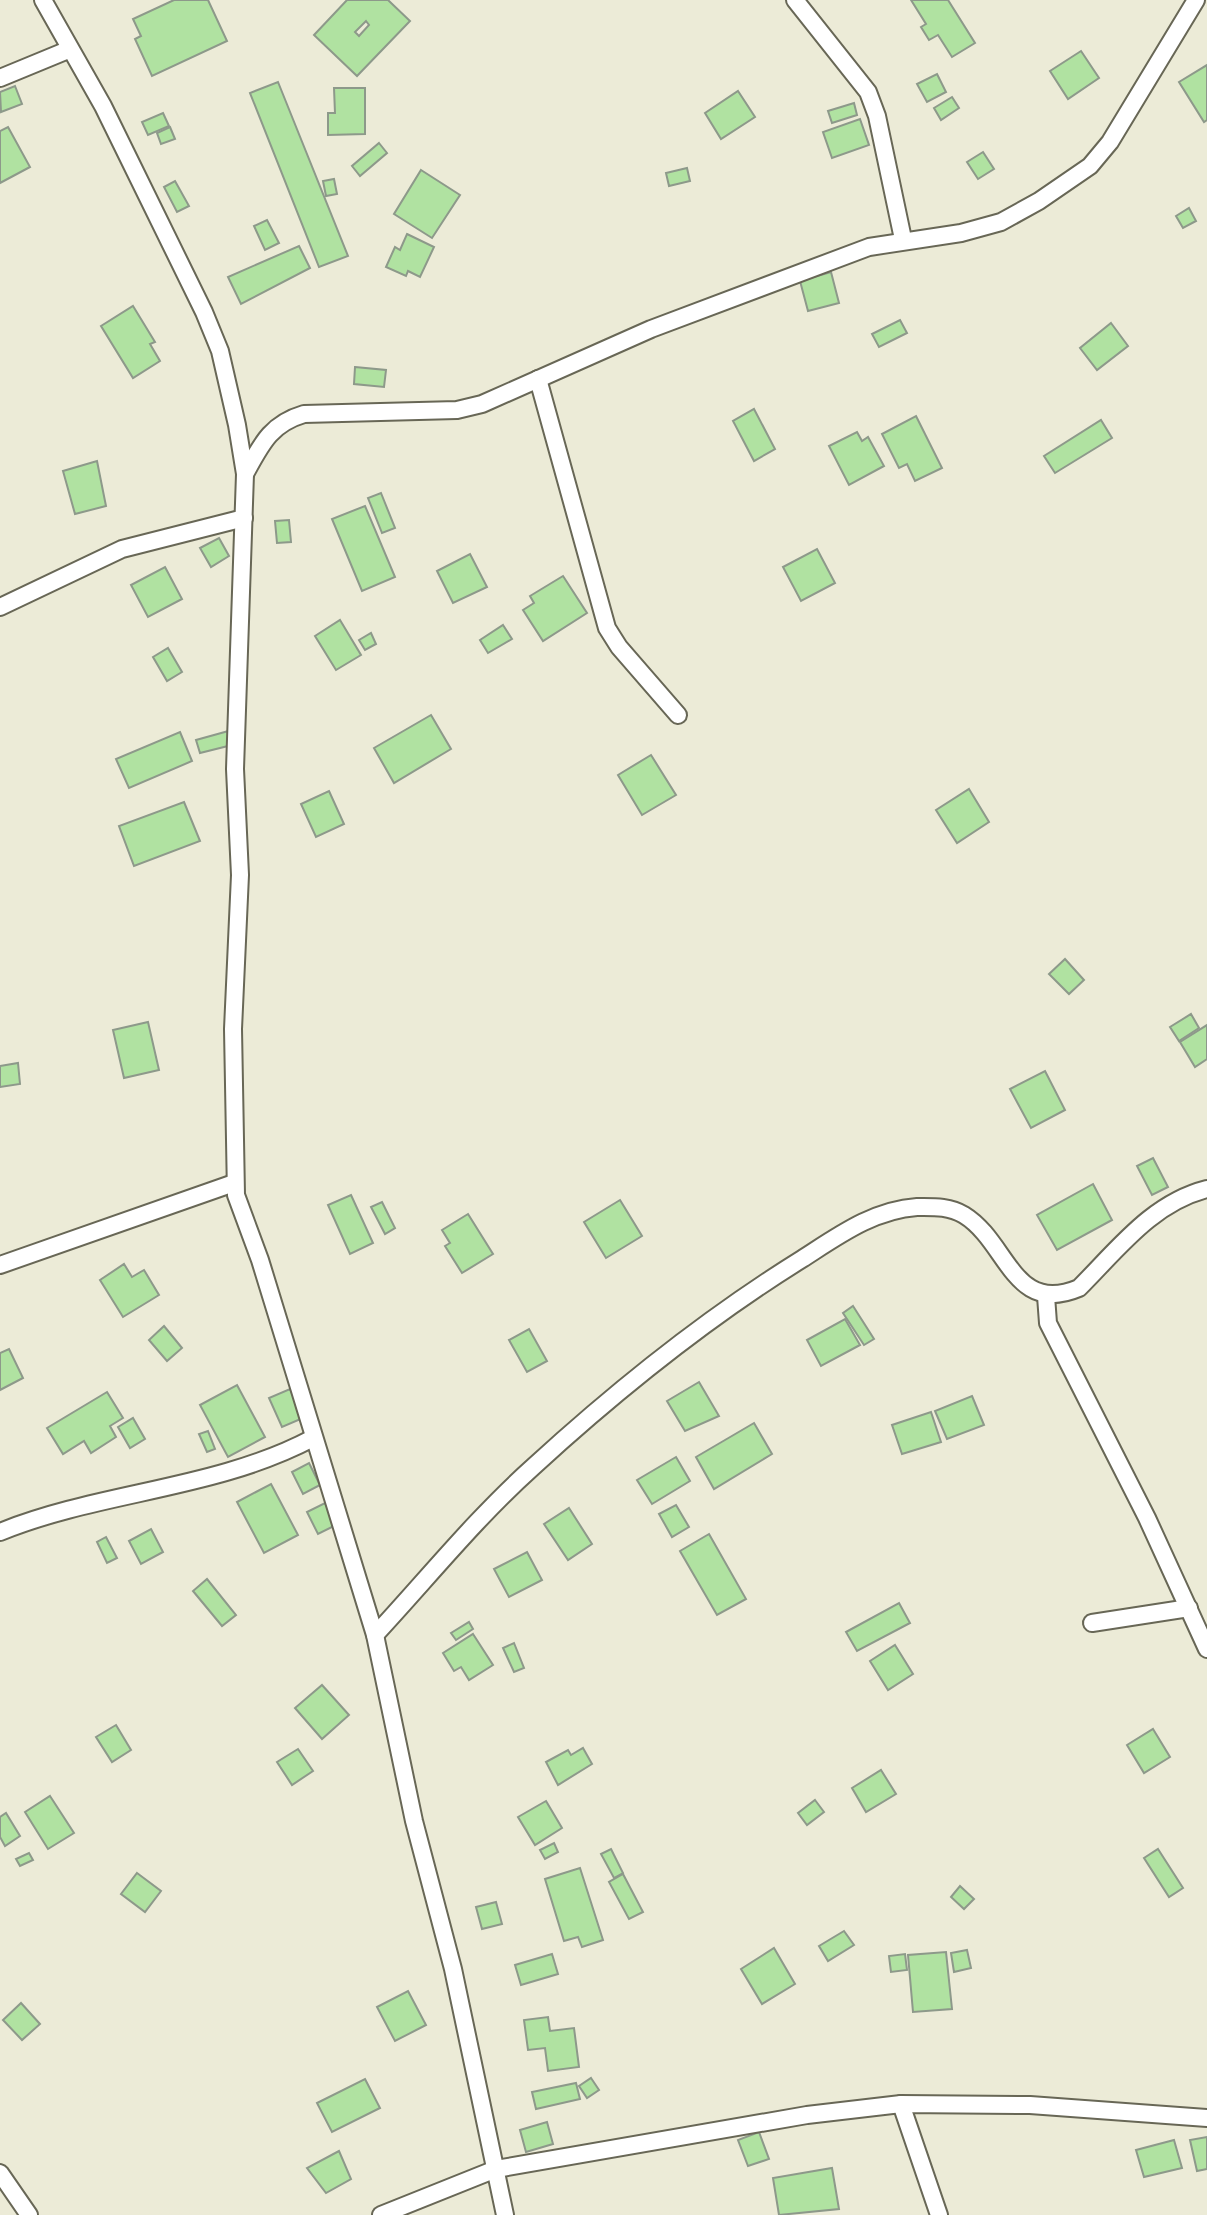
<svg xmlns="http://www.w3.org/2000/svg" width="1207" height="2215" viewBox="0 0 1207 2215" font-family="Inter,sans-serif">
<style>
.building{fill:#b0e2a1;stroke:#8d998a;stroke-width:2;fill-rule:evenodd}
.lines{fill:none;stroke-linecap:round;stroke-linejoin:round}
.minor-casing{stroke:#686756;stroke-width:20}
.minor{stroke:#fff;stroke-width:16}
</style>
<rect width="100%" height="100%" fill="#ecebd7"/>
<g class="building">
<polygon points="174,0 208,0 227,41 152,76 135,39 141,36 133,19"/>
<path d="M347 0H388L410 21 357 76 314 35ZM366 21 369 25 359 36 355 32Z"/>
<polygon points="911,0 948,0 975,43 952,57 938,35 929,40 921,27 926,24"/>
<polygon points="1081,51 1099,78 1068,99 1050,71"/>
<polygon points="1207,65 1207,120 1204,122 1179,82"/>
<polygon points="937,74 946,92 927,102 917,84"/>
<polygon points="278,82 348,256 319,267 250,93"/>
<polygon points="15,86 22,104 1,112 0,92"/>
<polygon points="334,88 365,88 365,134 328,135 328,113 335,113"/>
<polygon points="738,91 755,117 721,139 705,113"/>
<polygon points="952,97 959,108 941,120 934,108"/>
<polygon points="854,103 857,115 832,123 828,111"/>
<polygon points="163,113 169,126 148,135 142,122"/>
<polygon points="860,119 869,145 832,158 823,132"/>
<polygon points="8,127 30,167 0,183 0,131"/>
<polygon points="170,127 175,139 161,144 157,133"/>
<polygon points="379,143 387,153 360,176 352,166"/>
<polygon points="983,152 994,169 978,179 967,162"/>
<polygon points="687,168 690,181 669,186 666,173"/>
<polygon points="421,170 460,195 432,238 394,214"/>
<polygon points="334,179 337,194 326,196 323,181"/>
<polygon points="175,181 189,206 177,212 164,187"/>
<polygon points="1189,208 1196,221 1183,228 1176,216"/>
<polygon points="267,220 279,243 265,250 254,226"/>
<polygon points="407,234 434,247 420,277 408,271 406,276 386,267 395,247 400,250"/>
<polygon points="299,246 310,268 241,304 228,277"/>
<polygon points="831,272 839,303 808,311 800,281"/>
<polygon points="133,306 155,342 150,344 160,361 133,378 101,326"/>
<polygon points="900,320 907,333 879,347 872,334"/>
<polygon points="1111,323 1128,346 1097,370 1080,348"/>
<polygon points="355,367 386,370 384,387 354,384"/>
<polygon points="754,409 775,449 754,461 733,421"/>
<polygon points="916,416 942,468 915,481 907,464 899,468 882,434"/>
<polygon points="1101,420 1112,438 1055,473 1044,456"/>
<polygon points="857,432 862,441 868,437 884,466 849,485 829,446"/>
<polygon points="97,461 106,506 75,514 63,471"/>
<polygon points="381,493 395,528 382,533 368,498"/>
<polygon points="365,506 395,577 362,591 332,519"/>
<polygon points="289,520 291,542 277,543 275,521"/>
<polygon points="219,538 229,556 211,567 200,548"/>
<polygon points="817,549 835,583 801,601 783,567"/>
<polygon points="470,554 487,587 453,603 437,571"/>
<polygon points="165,567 182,599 148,617 131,585"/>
<polygon points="563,576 587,613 543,641 523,610 534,603 530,596"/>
<polygon points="340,620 361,655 336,670 315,636"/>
<polygon points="503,625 512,639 488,653 480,640"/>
<polygon points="371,633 376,644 365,650 359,640"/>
<polygon points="168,648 182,672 167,681 153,657"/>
<polygon points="431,715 451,749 394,783 374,748"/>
<polygon points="232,730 236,744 200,753 196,740"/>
<polygon points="180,732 192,761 129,788 116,759"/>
<polygon points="651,755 676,795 642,815 618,775"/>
<polygon points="969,789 989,822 957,843 936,810"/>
<polygon points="329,791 344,824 316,837 301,804"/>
<polygon points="184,802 200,841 134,866 119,826"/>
<polygon points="1065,959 1084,980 1069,994 1049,974"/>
<polygon points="1191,1014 1199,1028 1179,1041 1170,1027"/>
<polygon points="148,1022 159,1070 124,1078 113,1030"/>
<polygon points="1207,1025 1207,1059 1195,1067 1180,1042"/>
<polygon points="18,1063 20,1084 0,1087 0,1066"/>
<polygon points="1045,1071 1065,1110 1031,1128 1010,1089"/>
<polygon points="1153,1158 1168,1187 1152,1195 1137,1166"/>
<polygon points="1093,1184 1112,1220 1057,1250 1037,1215"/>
<polygon points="351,1195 373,1243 350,1254 328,1205"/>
<polygon points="620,1200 642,1236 606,1258 584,1222"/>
<polygon points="382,1202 395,1228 385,1234 371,1207"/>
<polygon points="468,1214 493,1254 462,1273 445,1246 450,1243 442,1230"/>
<polygon points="124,1264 132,1277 144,1270 159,1295 123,1317 100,1280"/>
<polygon points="853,1306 874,1339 864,1345 843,1313"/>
<polygon points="845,1319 860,1345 821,1366 807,1340"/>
<polygon points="164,1326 182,1348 167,1361 149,1340"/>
<polygon points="529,1329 547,1361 527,1372 509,1340"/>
<polygon points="9,1349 23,1378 0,1390 0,1353"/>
<polygon points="699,1382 719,1416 685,1431 667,1401"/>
<polygon points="237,1385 265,1437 228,1457 200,1405"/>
<polygon points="290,1389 303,1418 282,1427 269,1398"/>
<polygon points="107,1392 123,1418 110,1426 116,1437 91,1453 84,1441 63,1454 47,1428"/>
<polygon points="972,1396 984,1425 947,1439 935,1411"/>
<polygon points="931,1412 941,1442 902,1454 892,1425"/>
<polygon points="133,1418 145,1439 130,1448 118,1427"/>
<polygon points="754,1423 772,1454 714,1489 696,1457"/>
<polygon points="208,1431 215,1449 207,1452 199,1434"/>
<polygon points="676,1457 690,1481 652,1504 637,1480"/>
<polygon points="309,1463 320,1485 303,1494 292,1472"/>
<polygon points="271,1484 298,1535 264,1553 237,1502"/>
<polygon points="325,1503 336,1525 318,1534 307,1512"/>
<polygon points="676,1505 689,1527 672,1537 659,1514"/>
<polygon points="569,1508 592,1544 568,1560 544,1524"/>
<polygon points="151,1529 163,1552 141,1564 129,1541"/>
<polygon points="709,1534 746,1599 717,1615 680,1551"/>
<polygon points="106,1537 117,1558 107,1563 97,1542"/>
<polygon points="527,1552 542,1580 509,1597 494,1569"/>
<polygon points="207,1579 236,1615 222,1626 193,1591"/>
<polygon points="899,1603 910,1623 857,1651 846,1632"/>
<polygon points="469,1622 473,1629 456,1640 451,1633"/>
<polygon points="473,1634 493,1665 469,1680 461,1667 454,1671 443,1653"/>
<polygon points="514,1643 524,1668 514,1672 503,1648"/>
<polygon points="895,1645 913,1674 888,1690 870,1661"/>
<polygon points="322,1685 349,1715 322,1739 295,1708"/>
<polygon points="116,1725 131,1750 112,1762 96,1737"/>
<polygon points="1153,1729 1170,1757 1144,1773 1127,1745"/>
<polygon points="583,1748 592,1764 558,1785 546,1762 568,1750 571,1755"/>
<polygon points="298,1749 313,1771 292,1785 277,1762"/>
<polygon points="881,1770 896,1794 866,1812 852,1788"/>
<polygon points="50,1796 74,1833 48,1849 25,1812"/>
<polygon points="815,1800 824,1812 807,1825 798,1813"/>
<polygon points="546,1801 562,1828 535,1845 518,1817"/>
<polygon points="6,1813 20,1836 5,1846 0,1837 0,1817"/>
<polygon points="554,1843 558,1852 545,1859 540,1850"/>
<polygon points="611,1849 623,1873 614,1878 601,1854"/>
<polygon points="1158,1849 1183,1888 1169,1897 1144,1858"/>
<polygon points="29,1853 33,1860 20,1866 16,1859"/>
<polygon points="580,1868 603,1940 582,1947 578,1937 564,1941 545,1879"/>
<polygon points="137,1873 161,1891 145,1912 121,1894"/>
<polygon points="623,1874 643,1912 629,1919 609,1882"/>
<polygon points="960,1886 974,1899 964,1909 951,1897"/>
<polygon points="496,1902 502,1924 482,1929 476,1907"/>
<polygon points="844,1931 854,1945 828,1961 819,1946"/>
<polygon points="774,1948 795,1984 762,2004 741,1969"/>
<polygon points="967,1950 971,1968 954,1972 951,1953"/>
<polygon points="946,1952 952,2009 913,2012 908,1955"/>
<polygon points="552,1954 558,1974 521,1985 515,1965"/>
<polygon points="905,1954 907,1970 891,1972 889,1956"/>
<polygon points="408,1991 426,2025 395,2041 377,2007"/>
<polygon points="21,2003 40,2024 22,2040 3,2020"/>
<polygon points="548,2017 550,2031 574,2028 579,2067 548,2071 545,2048 528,2050 524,2020"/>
<polygon points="591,2078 599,2090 587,2098 579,2086"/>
<polygon points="365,2079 380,2108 332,2132 317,2103"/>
<polygon points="576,2083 580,2099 536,2109 532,2092"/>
<polygon points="547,2122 553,2144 526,2152 520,2130"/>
<polygon points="759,2132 769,2159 748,2166 738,2140"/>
<polygon points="1207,2137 1207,2169 1197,2171 1190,2140"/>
<polygon points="1174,2140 1182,2168 1144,2177 1136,2150"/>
<polygon points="339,2151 351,2179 326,2193 307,2168"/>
<polygon points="832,2168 839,2209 779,2215 773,2178"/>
</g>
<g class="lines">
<defs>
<g id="minor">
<polyline points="43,0 103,106 204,312 220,351 237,425 245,474 235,769 240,875 233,1029 236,1195 260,1260 375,1635 414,1821 453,1969 505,2215"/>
<polyline points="795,0 868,92 877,116 903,239"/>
<polyline points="0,78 68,50"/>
<polyline points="538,379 607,628 619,647 678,715"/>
<path d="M245 474C261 445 270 424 304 414L457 410 482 404 651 329 869 247 961 233 1001 222 1039 201 1090 166 1110 142 1196 0"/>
<polyline points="0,607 122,549 244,518"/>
<polyline points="0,1265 234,1183"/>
<polyline points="1046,1296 1048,1323 1147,1518 1207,1649"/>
<path d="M0 1532C101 1491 215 1490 313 1438"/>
<polyline points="1092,1623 1189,1608"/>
<path d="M375 1635C427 1579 476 1518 533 1467 616 1391 707 1318 802 1259 838 1236 873 1210 917 1207 933 1207 949 1206 964 1215 1008 1242 1013 1316 1079 1288 1118 1249 1152 1203 1207 1189"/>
<polyline points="901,2104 939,2215"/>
<polyline points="0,2173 29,2215"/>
<polyline points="381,2215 496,2169 807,2115 901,2104 1030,2105 1207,2118"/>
</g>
</defs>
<use href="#minor" class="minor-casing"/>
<use href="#minor" class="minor"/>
</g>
</svg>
